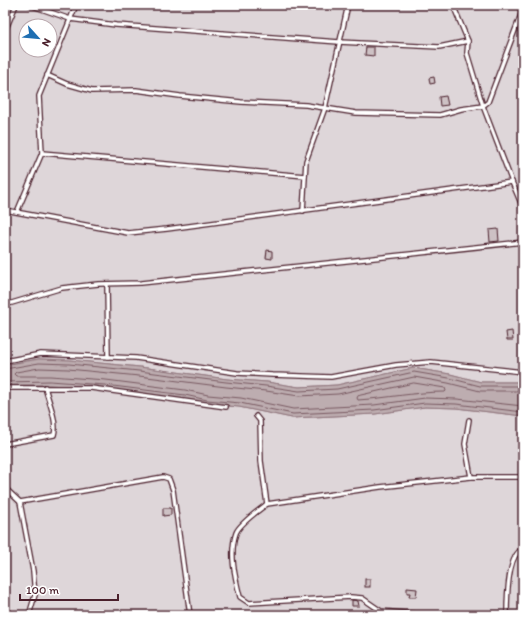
<svg xmlns="http://www.w3.org/2000/svg" width="528" height="620" viewBox="0 0 528 620" font-family="Itim,sans-serif">
<style>
.green{fill:#ded6d9;stroke:#947a82;fill-rule:evenodd}
.water{fill:#bdadb0;stroke:#8f747b}
.lines{fill:none;stroke-linecap:round;stroke-linejoin:round}
.shore{stroke:#785860;stroke-width:1}
.building{fill:#cdc1c4;stroke:#4a1f2b}
.lane-casing{stroke:#4a1f2b;stroke-width:6}
.lane{stroke:#fff;stroke-width:3.5}
</style>
<rect width="100%" height="100%" fill="#f8f6f7"/>
<filter id="ink" filterUnits="userSpaceOnUse"><feTurbulence type="fractalNoise" baseFrequency=".025" numOctaves="2"/><feDisplacementMap in="SourceGraphic" scale="8" xChannelSelector="R" yChannelSelector="G"/><feConvolveMatrix kernelMatrix="1 2 1 2 8 2 1 2 1" color-interpolation-filters="sRGB"/></filter>
<g filter="url(#ink)">
<g class="green">
<path d="M5 5H523V382H481L450 374 413 368 337 385 299 387 267 382 227 379 140 367 69 360 39 359 5 365ZM26 26H50V50H26Z"/>
<polygon points="5,385 50,385 105,389 184,399 206,404 239,407 292,418 375,414 425,407 456,408 523,416 523,615 5,615"/>
</g>
<polygon class="water" points="39,359 69,360 140,367 227,379 267,382 299,387 337,385 413,368 450,374 481,382 523,382 523,416 456,408 425,407 375,414 292,418 239,407 206,404 184,399 105,389 50,385 5,385 5,365"/>
<g class="lines">
<g class="shore">
<polyline points="5,369 39,363 69,364 139,371 226,382 266,386 299,391 337,389 414,372 449,378 480,386 523,386"/>
<polyline points="5,382 50,381 105,385 185,395 207,400 240,403 293,414 374,410 425,403 456,404 523,412"/>
<path d="M414 383 445 388 446 391 445 392C415 392 388 398 358 400L357 398 358 396Z"/>
<polyline points="523,391 480,391 448,383 414,377 338,394 299,396 266,391 226,387 139,376 68,369 39,368 16,372 14,374 16,376 50,376 106,380 185,390 208,395 241,398 293,409 374,405 425,398 457,399 523,406"/>
</g>
</g>
<g class="building">
<polygon points="366,47 374,47 374,56 365,55"/>
<polygon points="434,77 435,83 430,84 429,78"/>
<polygon points="446,96 448,105 440,106 439,97"/>
<polygon points="498,229 499,241 490,242 489,230"/>
<polygon points="267,250 272,251 272,259 266,258"/>
<polygon points="512,331 513,340 507,340 506,332"/>
<polygon points="163,508 171,508 171,515 163,516"/>
<rect x="365" y="579" width="5" height="8"/>
<polygon points="407,588 417,589 416,597 409,597 410,593 407,593"/>
<polygon points="352,600 358,601 359,606 352,606"/>
</g>
<g class="lines">
<defs>
<g id="lane">
<polyline points="30,5 70,19 116,25 339,42 439,47 468,41"/>
<polyline points="453,5 468,41 467,53 483,106 512,182 523,208"/>
<polyline points="5,31 16,5"/>
<polyline points="47,75 67,84 92,91 136,90 180,96 241,102 306,105 356,113 440,115 461,109 483,106 488,102 523,9"/>
<polyline points="42,153 305,176"/>
<polyline points="5,210 128,233 167,229 512,182"/>
<polyline points="303,211 306,161 325,108 348,5"/>
<polyline points="17,212 42,153 39,96 76,5"/>
<polyline points="107,284 108,357"/>
<polyline points="5,305 62,288 98,284 141,283 523,242"/>
<polyline points="522,331 523,331"/>
<polyline points="5,361 41,354 136,358 237,373 272,375 331,377 396,365 431,362 523,372"/>
<polyline points="5,388 91,388 226,407"/>
<polyline points="256,416 260,421 261,461 267,504"/>
<polyline points="469,420 465,444 471,477"/>
<path d="M5 444 54 435C58 422 48 400 45 387"/>
<polyline points="5,488 20,502 163,477 169,479 173,490 190,615"/>
<polyline points="20,502 33,571 35,595 29,615"/>
<path d="M427 615 381 611 362 598 351 597 249 603 240 597C235 577 229 553 236 533 239 524 259 510 267 504L380 487 471 477H523"/>
<path d="M507 615C507 601 507 554 523 549"/>
</g>
</defs>
<use href="#lane" class="lane-casing"/>
<use href="#lane" class="lane"/>
</g>
</g>
<rect width="528" height="620" fill="none" stroke="#fff" stroke-width="20"/>
<rect x="10" y="10" width="508" height="600" fill="none" stroke="#4a1f2b" stroke-width="1.5" filter="url(#ink)"/>
<g transform="translate(38 38) rotate(117)"><circle r="19" fill="#ffffff" stroke="#b7a5aa"/>
<path d="M0-3L7 15L0 10L-7 15Z" fill="#1f6fb2"/>
<text y="-6" font-size="11" font-weight="bold" text-anchor="middle" fill="#4a1f2b">N</text>
</g>
<path d="M20 594v6h98v-6" fill="none" stroke="#4a1f2b" stroke-width="2"/>
<text x="26" y="594" font-size="12" fill="#4a1f2b" stroke="#ffffff" stroke-width="3" paint-order="stroke">100 m</text>
</svg>
